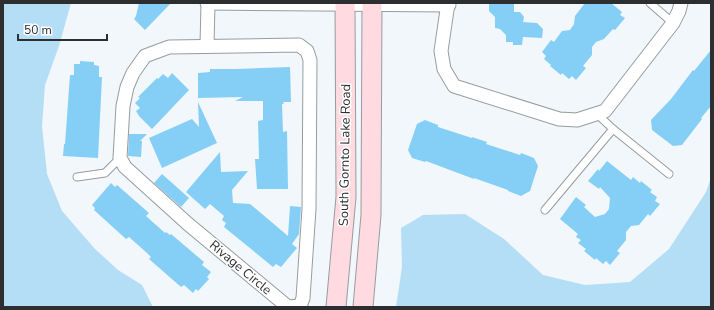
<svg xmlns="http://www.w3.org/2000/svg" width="714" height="310" viewBox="0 0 714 310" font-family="'Nunito Sans',sans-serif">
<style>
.water{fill:#b4def6}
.building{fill:#85cff6}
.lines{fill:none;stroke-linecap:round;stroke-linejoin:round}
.lane-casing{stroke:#979c9f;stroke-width:9}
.street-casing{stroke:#979c9f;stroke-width:15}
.secondary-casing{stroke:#979c9f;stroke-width:21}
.lane{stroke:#fff;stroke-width:7}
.street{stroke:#fff;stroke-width:13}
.secondary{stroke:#ffdae0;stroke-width:19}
.labels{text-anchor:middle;stroke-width:3;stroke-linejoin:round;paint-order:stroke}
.street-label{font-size:13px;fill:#2c2e2f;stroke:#fff}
</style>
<rect width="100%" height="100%" fill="#f1f7fa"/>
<g class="water">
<polygon points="3,3 71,3 59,46 45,85 42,126 47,174 62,211 95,249 118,270 142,285 153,307 3,307"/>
<polygon points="711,178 711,307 396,307 402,267 401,228 423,215 465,214 504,239 543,275 585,285 630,282 669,249 706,192"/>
</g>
<g class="building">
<polygon points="139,3 171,3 145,30 134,19 136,16"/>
<polygon points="489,3 514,3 514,12 520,12 524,17 523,22 537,23 543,29 542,38 523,37 522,45 513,45 513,42 506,42 506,35 500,29 495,28 495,17 489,11"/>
<polygon points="585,3 611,3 622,12 620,15 625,18 615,30 613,29 604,39 596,42 592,47 592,55 583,66 586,68 576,80 572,76 569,79 562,73 561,75 550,66 551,65 544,59 546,56 542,52 551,40 554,42 562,31 570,30 574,24 575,16"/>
<polygon points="711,50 711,106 701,118 702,119 682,145 673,146 652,130 651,120 671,99 693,70 694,71"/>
<polygon points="80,61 94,62 94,65 99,66 99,77 102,77 98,158 63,156 64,144 65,144 70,75 74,75 74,64 80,64"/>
<polygon points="290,67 291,102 283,102 284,104 282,104 283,132 287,131 288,189 257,189 255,159 259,159 258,121 263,120 263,101 235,101 243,97 198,98 198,73 210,72 210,69 236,69"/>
<polygon points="172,73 189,90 152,129 139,116 136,111 140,108 135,103 140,98 138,97 157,78 158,79 163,74 168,78"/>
<polygon points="198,102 217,143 162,168 149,138 192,119 199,127"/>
<polygon points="425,120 438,125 438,127 472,138 472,137 487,142 486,144 520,155 521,153 534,158 538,166 530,191 521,196 508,191 508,190 474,178 474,179 426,161 425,162 412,158 408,150 417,124"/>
<polygon points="129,134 147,134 140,141 142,141 141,157 128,156"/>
<polygon points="220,152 221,172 248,171 232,190 233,203 250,204 288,236 290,206 301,207 299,234 292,244 297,248 281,267 276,264 273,267 224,227 226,223 222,220 224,216 210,204 205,209 186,192"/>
<polygon points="607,161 631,180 633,177 640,183 641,181 652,190 650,192 657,197 655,201 660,204 650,216 648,214 639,225 631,226 626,232 626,240 617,251 620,253 610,265 606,261 603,264 596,258 595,260 584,251 586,249 578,243 581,240 576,237 578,234 560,219 576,197 586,205 584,207 595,217 605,214 609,209 610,198 600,187 599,189 588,181 598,169 599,171"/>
<polygon points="162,174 189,198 181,207 154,183"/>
<polygon points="111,183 115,187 117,185 149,213 146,216 165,233 166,232 170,235 171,234 204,262 202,265 211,272 207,277 209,279 198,291 196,289 193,293 184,285 181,287 149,259 151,257 147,253 129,237 126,239 94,210 95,208 92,205"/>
</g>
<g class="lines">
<defs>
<g id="lane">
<polyline points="650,3 673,23"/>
<polyline points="613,129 669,174"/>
<polyline points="77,177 105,173 120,158"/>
<polyline points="545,210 613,129 597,114"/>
</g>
<g id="street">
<polyline points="207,3 449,5"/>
<polyline points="448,3 441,51 444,69 454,86 559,119 577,120 605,111 673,23 679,11 681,3"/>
<polygon points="299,45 307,51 310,60 309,209 303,298 300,306 288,307 188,224 125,167 120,158 123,106 127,87 133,73 145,56 169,47"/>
<polyline points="207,46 208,3"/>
</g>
<g id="secondary">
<polyline points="336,307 346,197 345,3"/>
<polyline points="363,307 371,215 372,3"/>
</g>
</defs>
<use href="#lane" class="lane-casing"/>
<use href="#street" class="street-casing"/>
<use href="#secondary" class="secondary-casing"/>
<use href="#lane" class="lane"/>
<use href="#street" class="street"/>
<use href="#secondary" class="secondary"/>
</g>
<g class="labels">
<g class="street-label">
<text transform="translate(344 155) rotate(-89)" y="5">South Gornto Lake Road</text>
<text transform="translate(241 267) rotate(40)" y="5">Rivage Circle</text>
</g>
</g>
<rect width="714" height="310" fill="none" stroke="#2c2e2f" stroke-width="8"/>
<path d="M18 34v6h89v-6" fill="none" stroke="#2c2e2f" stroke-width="2"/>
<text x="24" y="34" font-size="12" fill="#2c2e2f" stroke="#ffffff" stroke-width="3" paint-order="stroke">50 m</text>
</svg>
